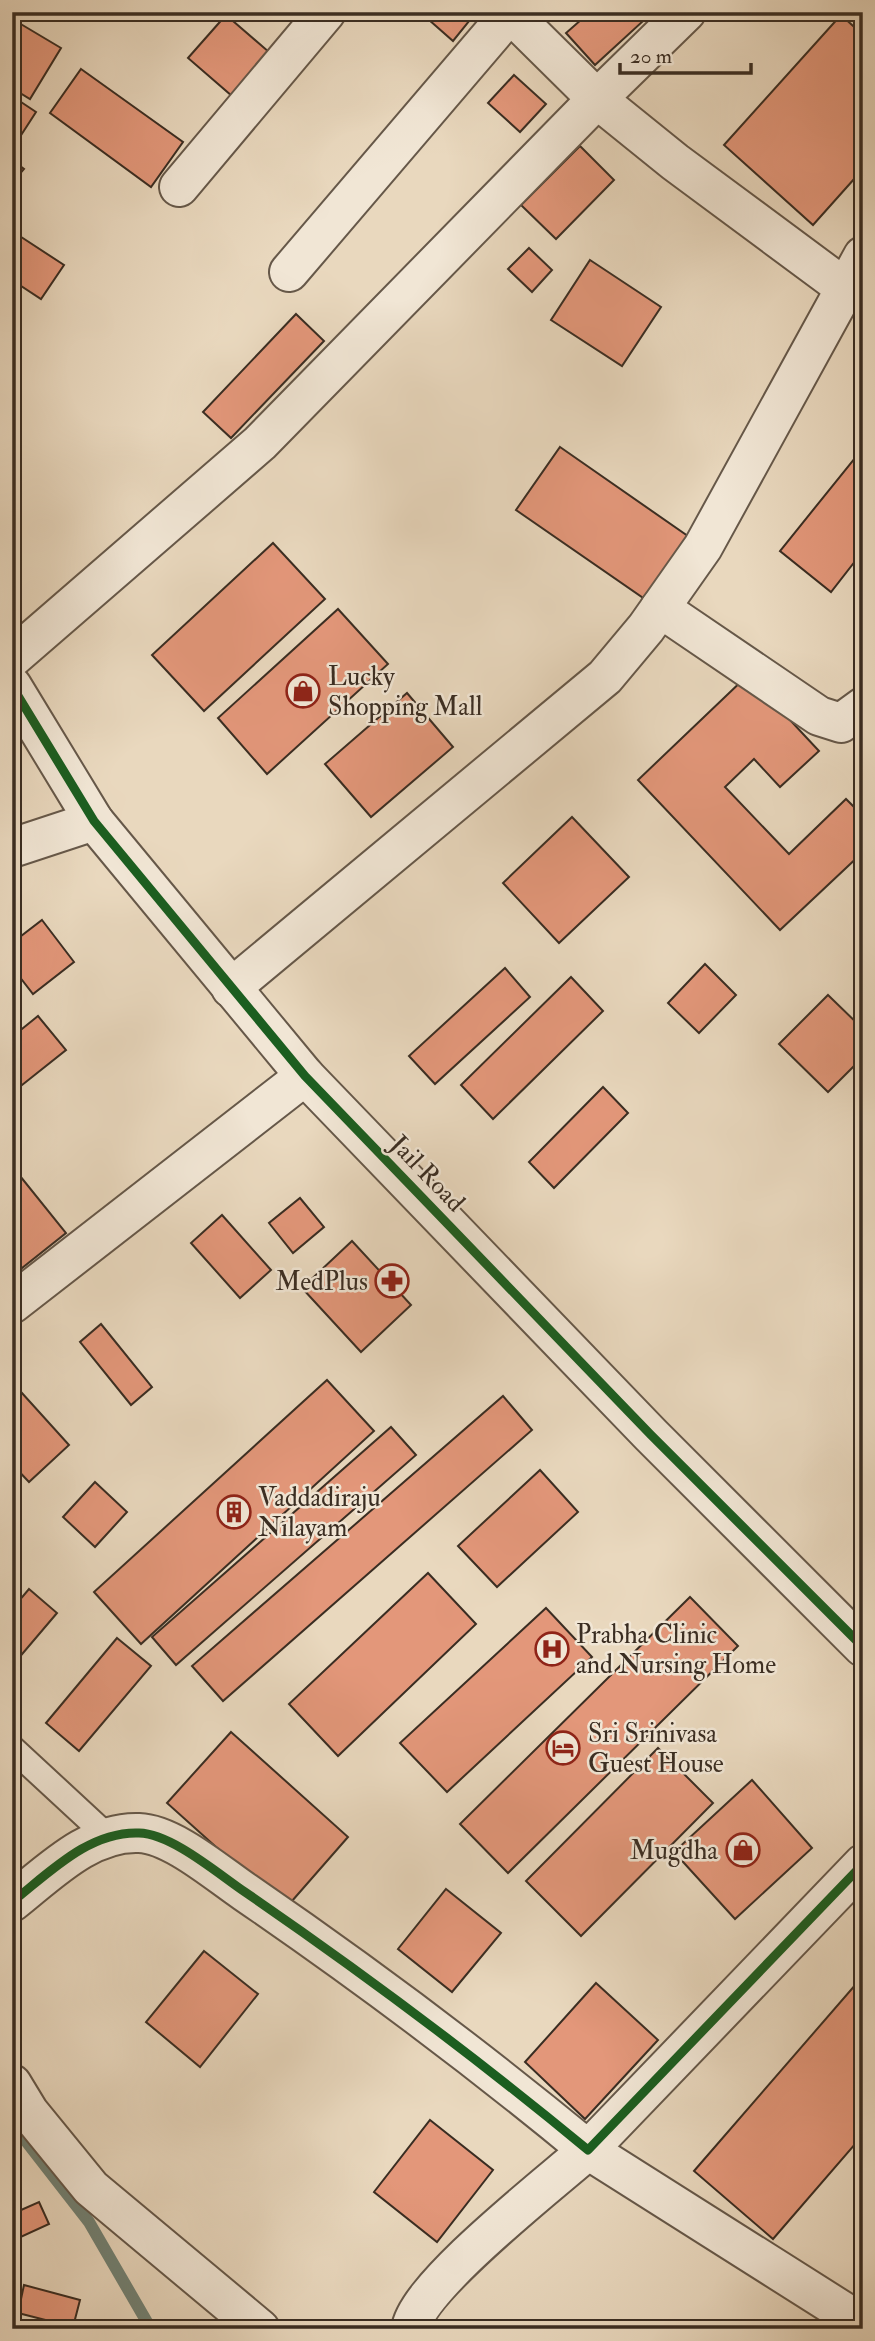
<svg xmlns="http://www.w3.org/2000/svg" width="875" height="2341" viewBox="0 0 875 2341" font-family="'IM FELL Double Pica',serif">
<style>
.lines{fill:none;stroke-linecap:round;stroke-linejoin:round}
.stream{stroke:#728275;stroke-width:12}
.building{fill:#e3977a;stroke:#3a2d22;stroke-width:2}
.service-casing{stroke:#665849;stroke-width:28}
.minor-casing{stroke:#665849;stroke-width:42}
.tertiary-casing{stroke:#665849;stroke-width:42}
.service{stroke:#f1e6d5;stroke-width:24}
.minor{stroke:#f1e6d5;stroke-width:38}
.tertiary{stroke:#f1e6d5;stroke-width:38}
.cycleway-casing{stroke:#f1e6d5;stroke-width:13}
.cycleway{stroke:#1b5e20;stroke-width:9}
.labels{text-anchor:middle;stroke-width:5;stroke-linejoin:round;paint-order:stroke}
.poi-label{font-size:26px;fill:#3a2d22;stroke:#f1e6d5;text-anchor:start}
.street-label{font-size:26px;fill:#3a2d22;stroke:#f1e6d5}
</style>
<rect width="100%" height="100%" fill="#e9d8be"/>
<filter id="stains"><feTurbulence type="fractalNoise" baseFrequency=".00286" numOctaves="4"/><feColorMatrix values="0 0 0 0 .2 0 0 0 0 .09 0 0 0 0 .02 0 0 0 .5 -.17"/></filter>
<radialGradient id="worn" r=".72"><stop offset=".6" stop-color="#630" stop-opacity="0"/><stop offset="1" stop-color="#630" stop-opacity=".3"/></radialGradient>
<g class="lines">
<polyline class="stream" points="12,2123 89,2222 151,2329"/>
</g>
<g class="building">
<polygon points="420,12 460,12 470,20 453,41"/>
<polygon points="590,12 634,12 642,22 595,65 566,33"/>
<polygon points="226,15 269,52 232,96 188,58"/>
<polygon points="841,15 863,35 863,169 813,225 724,145"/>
<polygon points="14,20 61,48 30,99 12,88"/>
<polygon points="81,69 183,142 151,187 50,113"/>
<polygon points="514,75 546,104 520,132 488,103"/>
<polygon points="12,96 36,112 16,143 12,141"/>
<polygon points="580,146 614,180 556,239 521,205"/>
<polygon points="12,160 24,169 12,183"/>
<polygon points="12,231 64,265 41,299 12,280"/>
<polygon points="529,248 552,270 532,292 508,269"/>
<polygon points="590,260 661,307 622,366 551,320"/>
<polygon points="296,314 324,341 231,438 203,412"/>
<polygon points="560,447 695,541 652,604 516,510"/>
<polygon points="863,448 863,551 831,592 780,551"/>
<polygon points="273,543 325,599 204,711 152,655"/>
<polygon points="338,609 388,664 267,774 218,718"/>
<polygon points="748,675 819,751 780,787 754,759 725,787 789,854 846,799 863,816 863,852 780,930 638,780"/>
<polygon points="407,693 453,747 371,817 325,764"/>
<polygon points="572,817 629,877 559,943 503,883"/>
<polygon points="42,920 74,962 33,994 12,967 12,943"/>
<polygon points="705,964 736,995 699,1033 668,1003"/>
<polygon points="505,968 530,997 435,1084 409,1056"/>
<polygon points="571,977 603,1011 493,1119 461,1085"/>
<polygon points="828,995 863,1029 863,1057 828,1092 779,1044"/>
<polygon points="38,1016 66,1050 12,1093 12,1037"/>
<polygon points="603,1087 628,1113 554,1188 529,1162"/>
<polygon points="12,1166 66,1233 12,1276"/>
<polygon points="300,1198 324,1227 293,1253 269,1223"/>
<polygon points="222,1215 271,1270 240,1298 191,1243"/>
<polygon points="352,1241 411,1305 361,1352 302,1288"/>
<polygon points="101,1324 152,1387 131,1405 80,1342"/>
<polygon points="327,1380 374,1431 141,1644 94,1592"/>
<polygon points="12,1382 69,1445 29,1482 12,1464"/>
<polygon points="503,1396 532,1430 223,1701 192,1666"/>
<polygon points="391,1427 416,1455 176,1665 152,1637"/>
<polygon points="540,1470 578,1512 497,1587 458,1546"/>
<polygon points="95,1482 127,1512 95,1547 63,1517"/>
<polygon points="428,1573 476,1624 338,1756 289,1704"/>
<polygon points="29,1589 57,1613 12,1666 12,1609"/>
<polygon points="690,1597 738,1646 508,1873 460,1824"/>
<polygon points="546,1608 592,1657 447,1792 400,1743"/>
<polygon points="117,1638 151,1666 79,1751 46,1723"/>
<polygon points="231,1732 348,1837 285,1909 167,1803"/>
<polygon points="658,1748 713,1803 581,1936 526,1881"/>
<polygon points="752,1780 812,1848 735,1919 674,1852"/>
<polygon points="446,1889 501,1933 452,1992 398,1949"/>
<polygon points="204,1951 258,1994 200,2067 146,2022"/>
<polygon points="863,1976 863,2135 773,2239 694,2171"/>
<polygon points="596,1983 658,2040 585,2119 525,2062"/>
<polygon points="430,2120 493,2170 437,2242 374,2192"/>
<polygon points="39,2202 49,2224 12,2241 12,2214"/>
<polygon points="24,2285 80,2300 73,2327 18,2313"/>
</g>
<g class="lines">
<defs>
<polyline id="service" points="12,1748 106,1835"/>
<g id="minor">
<polyline points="509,12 597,99 675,162 845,288"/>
<polyline points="179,187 326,12"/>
<polyline points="289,272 511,12"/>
<polyline points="660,608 819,716 841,723 863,707"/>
<polyline points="12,658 260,443 597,99 686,12"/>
<polyline points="12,848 94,821"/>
<polyline points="231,988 605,677 646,628 703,547 863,256"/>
<polyline points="12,1304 305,1076"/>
<path d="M12 1902C49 1873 89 1831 139 1833 172 1834 217 1873 245 1892 363 1973 478 2059 588 2150L863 1864"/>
<polyline points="12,2084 29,2112 91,2188 260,2329"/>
<path d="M411 2329C416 2287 552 2182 588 2150L863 2324"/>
</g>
<polyline id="tertiary" points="12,686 94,821 305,1076 651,1435 863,1647"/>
</defs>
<use href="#service" class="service-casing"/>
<use href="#minor" class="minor-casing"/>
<use href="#tertiary" class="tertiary-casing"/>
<use href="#service" class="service"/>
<use href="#minor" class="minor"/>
<use href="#tertiary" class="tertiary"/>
<defs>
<g id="cycleway">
<polyline points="12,686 94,821 305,1076 651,1435 863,1647"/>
<path d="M12 1902C49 1873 89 1831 139 1833 172 1834 217 1873 245 1892 363 1973 478 2059 588 2150L863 1864"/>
</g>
</defs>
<use href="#cycleway" class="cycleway-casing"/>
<use href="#cycleway" class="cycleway"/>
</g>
<defs>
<symbol id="shop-ring" viewBox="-11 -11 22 22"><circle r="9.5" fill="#f1e6d5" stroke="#8f2418" stroke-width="1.5"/><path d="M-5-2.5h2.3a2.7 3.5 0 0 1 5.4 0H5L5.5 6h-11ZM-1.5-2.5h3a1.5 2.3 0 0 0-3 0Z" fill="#8f2418"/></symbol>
<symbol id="pharmacy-ring" viewBox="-11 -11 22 22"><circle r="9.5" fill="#f1e6d5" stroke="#8f2418" stroke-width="1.5"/><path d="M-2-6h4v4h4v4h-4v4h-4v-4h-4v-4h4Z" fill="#8f2418"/></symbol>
<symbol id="building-ring" viewBox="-11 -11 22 22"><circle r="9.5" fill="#f1e6d5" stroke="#8f2418" stroke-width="1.5"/><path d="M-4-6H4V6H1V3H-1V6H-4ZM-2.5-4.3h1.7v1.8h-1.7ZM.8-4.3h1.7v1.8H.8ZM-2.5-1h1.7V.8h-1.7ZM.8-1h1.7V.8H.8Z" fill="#8f2418"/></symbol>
<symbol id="hospital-ring" viewBox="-11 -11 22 22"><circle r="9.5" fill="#f1e6d5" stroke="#8f2418" stroke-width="1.5"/><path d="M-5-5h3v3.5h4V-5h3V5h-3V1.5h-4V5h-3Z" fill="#8f2418"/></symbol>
<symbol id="hotel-ring" viewBox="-11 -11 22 22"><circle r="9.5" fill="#f1e6d5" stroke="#8f2418" stroke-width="1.5"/><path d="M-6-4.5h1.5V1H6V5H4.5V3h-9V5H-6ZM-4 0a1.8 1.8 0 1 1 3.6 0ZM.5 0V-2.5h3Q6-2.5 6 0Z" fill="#8f2418"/></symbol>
</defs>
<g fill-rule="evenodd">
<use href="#shop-ring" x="284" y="672" width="38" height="38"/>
<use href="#pharmacy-ring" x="373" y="1262" width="38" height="38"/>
<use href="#building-ring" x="215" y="1493" width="38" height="38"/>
<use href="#hospital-ring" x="533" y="1630" width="38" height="38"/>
<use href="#hotel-ring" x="544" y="1729" width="38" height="38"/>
<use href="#shop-ring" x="724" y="1831" width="38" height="38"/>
</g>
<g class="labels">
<g class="poi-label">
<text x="328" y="685">Lucky<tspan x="328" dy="30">Shopping Mall</tspan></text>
<text x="368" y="1290" text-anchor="end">MedPlus</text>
<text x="258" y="1506">Vaddadiraju<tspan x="258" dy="30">Nilayam</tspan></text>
<text x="576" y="1643">Prabha Clinic<tspan x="576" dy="30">and Nursing Home</tspan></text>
<text x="588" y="1742">Sri Srinivasa<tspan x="588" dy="30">Guest House</tspan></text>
<text x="718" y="1859" text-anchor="end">Mugdha</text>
</g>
<g class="street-label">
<text transform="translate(428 1173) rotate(46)" y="9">Jail Road</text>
</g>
</g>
<rect width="875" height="2341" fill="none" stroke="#e9d8be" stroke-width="42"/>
<rect x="14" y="14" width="847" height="2313" fill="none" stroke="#3a2d22" stroke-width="3.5"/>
<rect x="21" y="21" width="833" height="2299" fill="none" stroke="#3a2d22" stroke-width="2"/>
<path d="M620 63v10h131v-10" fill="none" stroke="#3a2d22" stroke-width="3.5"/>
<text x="630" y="63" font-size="21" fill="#3a2d22" stroke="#f1e6d5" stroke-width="5" paint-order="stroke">20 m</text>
<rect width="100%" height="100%" filter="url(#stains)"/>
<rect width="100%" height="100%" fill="url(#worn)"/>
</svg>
